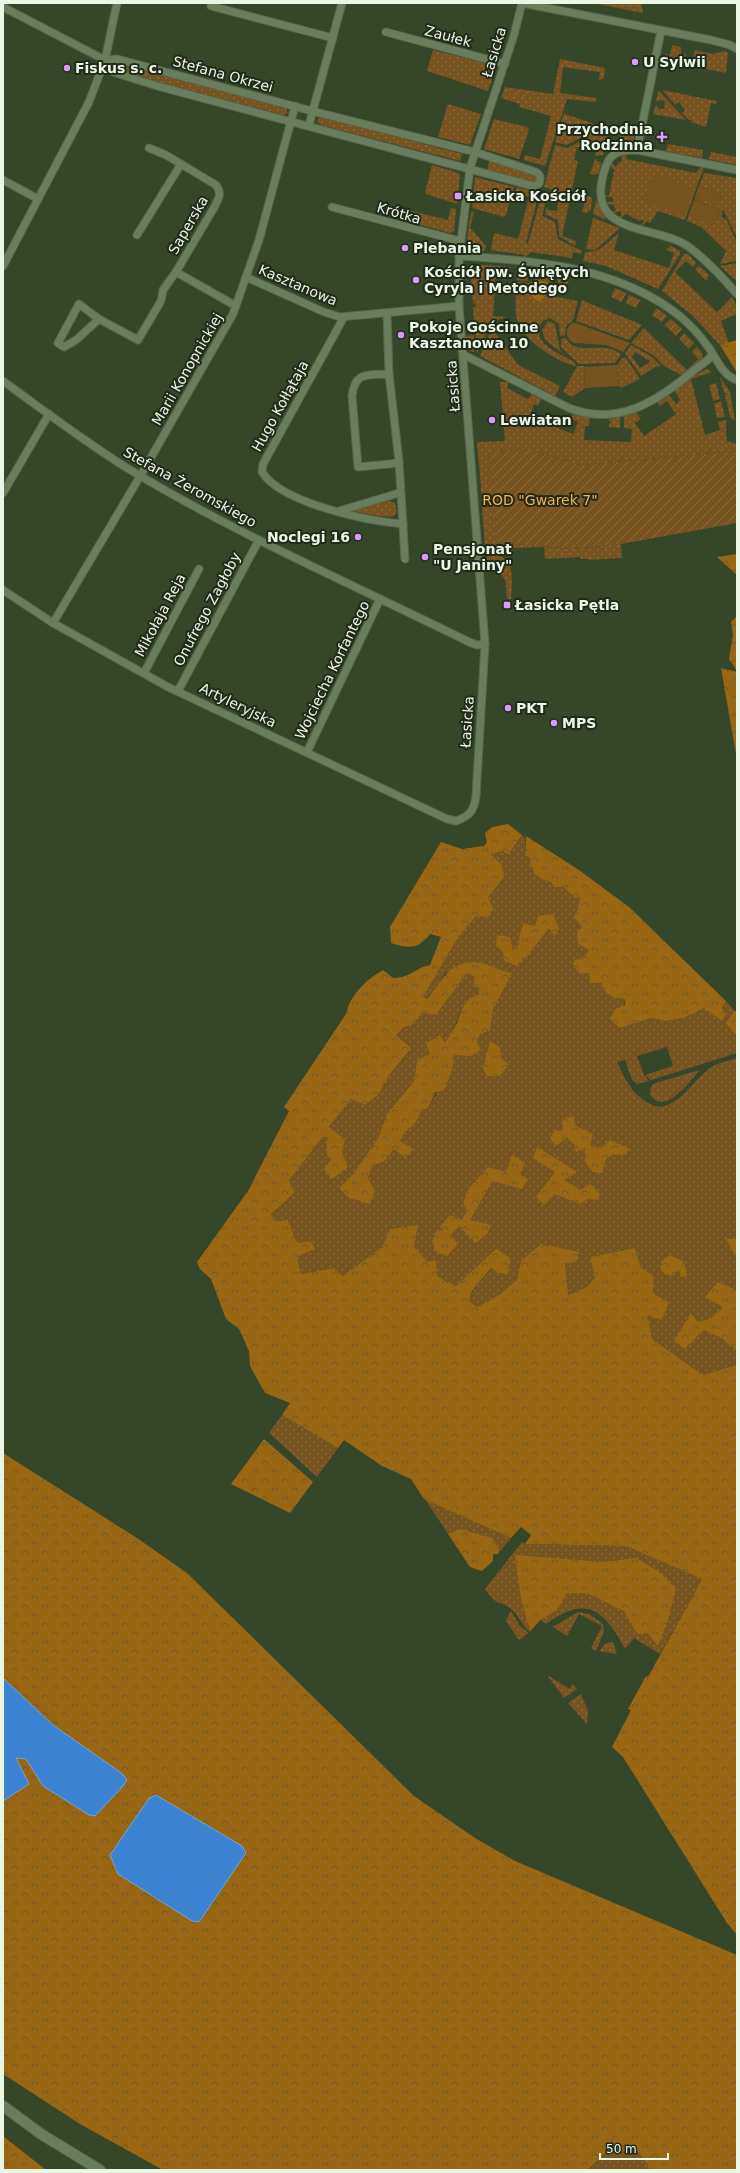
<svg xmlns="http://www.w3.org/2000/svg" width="740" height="2173" viewBox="0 0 740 2173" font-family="'DejaVu Sans',sans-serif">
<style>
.grass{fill:url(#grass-dots);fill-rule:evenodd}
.forest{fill:url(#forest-crowns)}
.park{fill:#76531f}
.garden{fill:url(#garden-furrows)}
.water{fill:#3d83d2;stroke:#71a6d7}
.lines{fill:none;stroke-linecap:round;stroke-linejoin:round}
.street-casing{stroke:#56654b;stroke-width:9}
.secondary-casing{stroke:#56654b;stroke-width:12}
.street{stroke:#697d5c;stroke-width:7}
.secondary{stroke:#697d5c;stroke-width:10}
.poi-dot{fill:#d89bf8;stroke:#222a1c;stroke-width:1.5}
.labels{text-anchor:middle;stroke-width:4;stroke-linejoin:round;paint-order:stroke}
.street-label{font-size:14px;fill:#ebf6e4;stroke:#222a1c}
.poi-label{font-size:14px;font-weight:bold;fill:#ebf6e4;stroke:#222a1c;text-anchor:start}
.park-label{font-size:14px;fill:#f5b253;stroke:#222a1c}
</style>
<defs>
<pattern id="grass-dots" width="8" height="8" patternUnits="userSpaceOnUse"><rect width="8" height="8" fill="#76531f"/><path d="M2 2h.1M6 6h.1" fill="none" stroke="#8a6c3f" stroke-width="1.8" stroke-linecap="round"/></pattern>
<pattern id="forest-crowns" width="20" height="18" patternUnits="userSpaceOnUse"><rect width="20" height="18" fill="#996713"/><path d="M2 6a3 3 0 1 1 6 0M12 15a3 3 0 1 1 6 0" fill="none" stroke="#70582c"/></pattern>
<pattern id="garden-furrows" width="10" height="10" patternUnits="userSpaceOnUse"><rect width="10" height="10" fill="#76531f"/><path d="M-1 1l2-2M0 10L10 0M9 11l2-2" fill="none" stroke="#8a6c3f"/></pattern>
</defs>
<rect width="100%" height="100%" fill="#354629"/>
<g class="grass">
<polygon points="593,3 641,3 643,13"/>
<polygon points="672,45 681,47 681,54 686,54 684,64 664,60 665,54 670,55"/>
<polygon points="433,50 489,64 496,68 488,91 427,71"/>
<polygon points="695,50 712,54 725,51 728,53 726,73 692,66"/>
<polygon points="560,59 605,68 604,78 599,81 600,72 563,67 560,93 596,98 596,102 567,99 545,166 524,160 525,155 540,159 551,116 519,107 520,104 501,98 505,87 553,94"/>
<polygon points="123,64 285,107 288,113 284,115 120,72 119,67"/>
<polygon points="662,90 717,101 716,104 711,103 706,127 691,122 692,120 689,120 682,113 685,110 679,102 675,105"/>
<polygon points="658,91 659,91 686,120 653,114 656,105 659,109 664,109 665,101 660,100 656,102"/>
<polygon points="448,104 481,114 470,145 438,137"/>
<polygon points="566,106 564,114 592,123 608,132 605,144 580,138 567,145 555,142"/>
<polygon points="319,117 323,117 462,154 460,161 321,125 317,122"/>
<polygon points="494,119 527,127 529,130 519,159 484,149"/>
<polygon points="637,124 633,142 629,147 627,140 620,141 620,134 623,135"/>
<polygon points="581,141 601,146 604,150 603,155 595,156 597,147 583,145 582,147 577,147 574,160 578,161 562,236 576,241 575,246 559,236 558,220 545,214 547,207 548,210 557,211 560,192 544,187 555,145 567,148"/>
<polygon points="668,144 703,150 702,158 666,151"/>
<polygon points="711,152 737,157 737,165 709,159"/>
<path d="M621 153H628L626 159 696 173 701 167H704L685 220 658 211 650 223 647 221 641 227 639 226 644 222 642 219 640 221 626 214 620 219 617 217 622 215 620 211 613 214 611 211H616L614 205 607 204 606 202H613V197H605L604 193 608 197C613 189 609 182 614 175L613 173 615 171 609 165 611 161 615 167 622 160Z"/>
<polygon points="595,159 601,163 599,173 595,175 590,174"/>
<polygon points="489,161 534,174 537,181 535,183 487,171"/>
<polygon points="432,165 459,173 460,175 457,204 426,194 425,192"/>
<polygon points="704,173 737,178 737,238 724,211 721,210 723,214 721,216 724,219 726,218 737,243 737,261 720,264 726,251 701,227 687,221 688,216 715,225 720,210 695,200 695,197 718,205 722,194 699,186"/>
<polygon points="475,177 514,187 506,215 504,217 472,208"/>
<polygon points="517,187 539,193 526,243 528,243 542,194 546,201 542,216 555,222 558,239 582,251 581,254 573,252 572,258 531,252 524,258 524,255 491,250 494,233 518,239 529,197 515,192"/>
<polygon points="587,195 592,198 591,210 586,213 582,212"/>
<polygon points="596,200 606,218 605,219 593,214"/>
<polygon points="451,208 456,209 454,231 450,233 400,219 403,209 448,220"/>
<polygon points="471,212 474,212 470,228 486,246 484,252 472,248 467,239"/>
<polygon points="593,218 620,228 595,250 586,249"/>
<path d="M619 233 614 250 669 268 674 253 666 250 671 246 680 251V254L658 289 606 266 583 261 585 252C600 253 608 242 619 233Z"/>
<polygon points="684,254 688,254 696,263 693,267 686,261 675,272 717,312 732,297 737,307 737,314 721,321 729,343 720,345 692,315 662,291"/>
<polygon points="737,263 737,281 720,266"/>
<path d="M484 265 510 267V270H496L493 316 507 317C489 320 484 339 477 353L473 307H476L475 303 473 304C472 289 465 268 484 265Z"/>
<polygon points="518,269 531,270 527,281 517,280"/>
<polygon points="533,269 553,272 552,283 532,277"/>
<path d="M517 282 528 283 527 289 535 301 540 302 546 295 578 301 573 320 566 326 565 335 560 336 559 324 550 318 543 321C528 343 559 353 573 361L576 365 575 366C554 361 520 338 516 315 515 308 516 300 516 293L519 292 516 291Z"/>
<polygon points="582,300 584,301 642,325 629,340 576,321"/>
<polygon points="548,321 555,324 560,350 568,357 545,340 542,330"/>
<polygon points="492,328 518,365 560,386 555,396 480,356"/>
<path d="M644 328 687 370 698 359 692 352 697 347 703 354C701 366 690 368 682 375L665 367 653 355 631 343Z"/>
<polygon points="474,335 474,352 472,352 466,346 463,336"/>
<path d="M566 338C575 358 607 339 621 355L615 363 579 364 561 347V339Z"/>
<path d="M631 345 651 356 661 366 655 367 641 376 625 353ZM635 352 650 361V362L640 368 632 357Z"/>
<polygon points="622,358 626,358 640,379 621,388 619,386 617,365"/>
<polygon points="577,366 584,366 585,388 572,397 563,392"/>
<path d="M707 369 712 372 691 379 705 435 720 430 718 422 726 420C727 428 725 433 727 441L737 444V473L733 451 581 465 532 450 488 451 492 497 482 499 477 442 505 441 500 382H509L507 388 528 399 532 393 541 399 538 406 534 404 530 417 573 434 578 422 571 419 573 414 590 416 589 426H585L584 440 631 442 632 429 624 428V416L635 411 641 419 635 423 644 436 676 414 667 401 660 406 657 401 668 394 676 404 680 400 674 390 690 377Z"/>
<polygon points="720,377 730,392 735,421 730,417 725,395 727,393 724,393"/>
<polygon points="716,383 720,399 713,401 709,385"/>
<polygon points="721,401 725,417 717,418 714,404"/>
<polygon points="620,416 620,428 609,427 609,424 612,422 609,421 609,417"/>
<polygon points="389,501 395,503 397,512 393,517 378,516 353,511 354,509"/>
<polygon points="482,507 493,507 495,542 571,549 621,544 622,558 589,560 589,559 580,559 580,557 545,559 544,547 514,548 510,555 502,550 485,547"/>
<path d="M489 555C517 554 512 579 511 599H507C506 579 507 576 488 567L486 558Z"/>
<path d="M522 835 525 838V855L531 858 544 880 551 882 554 887H564L574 898 580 897 578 908 574 917 582 927 589 950 582 959 589 973 603 983 616 998 625 999 620 1028 651 1018 666 1021 684 1018 704 1008H722L726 1001 734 1010 726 1024 737 1036V1053L651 1080 645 1075 673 1066 667 1047 637 1056 644 1075 649 1081 637 1084 632 1080 625 1060 617 1062C627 1083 636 1102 660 1107 684 1103 694 1078 713 1066 720 1062 730 1061 737 1058V1239H727L737 1258V1290L718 1282 723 1307 711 1318 698 1322 691 1313 685 1349 704 1330 723 1339 737 1351V1365L703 1375 652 1339 648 1315 653 1294V1276L641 1269 635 1248 590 1257 595 1278 587 1287 567 1295 565 1263 521 1261 517 1280 499 1295 477 1307 469 1301 472 1292 491 1268 498 1273 508 1274 509 1258 456 1286 437 1276 414 1247 417 1226 390 1229 382 1247 343 1276 334 1268 301 1274 297 1257 315 1249 311 1241 297 1243 288 1220 274 1221 271 1214 279 1206 289 1180 323 1137 327 1139V1156L333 1159 324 1170 348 1168 329 1127 351 1099 379 1094 390 1074 411 1048 396 1035 404 1027 414 1024 422 1013 436 1015 467 973 477 977 479 994C454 1004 461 1027 445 1044 437 1051 427 1056 417 1060L414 1081 387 1114 378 1138 354 1173 339 1188 368 1178 372 1167 385 1161 394 1149 405 1157 400 1141C407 1127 418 1126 421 1110L428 1108C438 1088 452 1076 453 1054L471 1056 480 1034 490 1031 493 1009 511 973 481 963 445 973 428 999 423 997 459 936 488 897 490 853 503 851 508 855Z"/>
<path d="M700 1070C691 1080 664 1118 650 1094L651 1087 655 1083Z"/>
<polygon points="282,1415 338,1448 317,1477 269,1433"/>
<polygon points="425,1499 511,1538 498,1554 499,1552 459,1529 448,1534"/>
<path d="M522 1542 525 1544 626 1546 702 1579 660 1654 634 1638 625 1649C604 1609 586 1595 546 1624L540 1620 530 1632C521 1625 518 1614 512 1610 500 1599 497 1608 485 1589Z"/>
<polygon points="511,1611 520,1626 529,1633 519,1640 506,1621"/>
<polygon points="578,1612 589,1614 603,1624 604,1631 596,1651 591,1648 602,1626 579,1614 567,1636 553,1627"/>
<polygon points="613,1642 617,1654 599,1651 606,1643"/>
<polygon points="547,1675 570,1689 572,1684 577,1689 564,1698"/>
<polygon points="581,1694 588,1711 587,1724 568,1703"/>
<polygon points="609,2150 638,2151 650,2170 587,2170"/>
</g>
<g class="forest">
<polygon points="535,279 548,282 546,295 540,302 535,301 527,289 528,283 535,282"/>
<polygon points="737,340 737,370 736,371 720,345"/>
<polygon points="737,554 737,580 737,575 717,557"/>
<polygon points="737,616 737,671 729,659 733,635 731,622"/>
<polygon points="721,668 737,672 737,760"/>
<path d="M508 824 522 835 508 855 503 851 490 854 502 865 504 877 488 897 493 909 488 917 476 916 459 936 423 997 428 999C442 978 453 958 481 963 492 965 501 971 512 973L493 1009 490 1031 480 1034 477 1043 481 1050 471 1056 454 1055 452 1069 445 1089 435 1093 428 1108 421 1110C417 1128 407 1126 400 1141L413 1149 405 1158 394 1149 385 1161 372 1167 368 1178 375 1192 369 1204 348 1197 339 1188 354 1173 378 1138 387 1114 414 1081 417 1060 430 1054 426 1043 440 1035 445 1043C449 1037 454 1030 457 1023 463 1008 462 1001 479 994V988L472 986 476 977 467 973 436 1015 422 1013 414 1024 404 1027 396 1035 411 1048 390 1074 379 1094 365 1105 351 1099 329 1127 345 1139 342 1152 348 1167 332 1179 324 1169 332 1159 327 1156V1139L323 1137 289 1180 294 1193 271 1214 275 1221 288 1220 297 1243 311 1241 315 1249 297 1257 301 1274 334 1268 343 1276 382 1247 390 1229 418 1225 414 1247 427 1262 436 1260 437 1276 456 1286 496 1249 510 1258 508 1274 498 1273 491 1268 472 1291 469 1301 477 1307 499 1295 517 1280 521 1261 541 1244 579 1252 577 1261 565 1264 568 1295 587 1287 595 1278 590 1257 635 1248 641 1268 653 1276V1294L669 1302 662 1320 648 1315 652 1339 703 1375 737 1365V1935L727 1923 623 1757 612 1747 631 1710 628 1709 646 1676 648 1677 702 1579 626 1546 525 1544 531 1535 521 1527 511 1538 424 1499 411 1479 382 1466 344 1440 338 1448 282 1415 290 1403 265 1393 250 1366 249 1351 239 1329 226 1319 211 1279 200 1269 197 1262 248 1191 289 1111 284 1107 346 1014C351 994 366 980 383 970L393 978C410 978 415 968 430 965L441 937 430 934C419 949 409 949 391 943L390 927 441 842 462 849 484 846 487 842 485 833 492 827Z"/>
<polygon points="526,836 579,870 629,907 726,1001 722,1008 725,1015 722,1021 704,1008 684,1018 666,1021 651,1018 620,1028 610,1019 615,1009 625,1005 625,999 616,998 606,993 602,983 590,983 589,973 579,973 573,966 574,960 582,959 589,950 578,944 577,933 582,927 574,917 578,908 580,897 574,898 564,887 554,887 551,882 544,880 534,874 534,870 530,864 531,858 525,856"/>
<polygon points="553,914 559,930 554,936 549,928 527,956 516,966 504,960 503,951 496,946 497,935 510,937 513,950 519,944 520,933 524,923 535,927 538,916"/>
<polygon points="734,1010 737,1013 737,1036 726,1024"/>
<polygon points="490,1041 500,1047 501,1058 509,1064 500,1076 487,1076 483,1069"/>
<polygon points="573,1116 576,1126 593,1134 590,1145 602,1148 610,1140 630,1149 623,1156 614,1154 606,1159 602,1173 593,1172 585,1162 585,1148 576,1152 574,1144 567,1138 556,1146 550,1138 555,1130 563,1131 562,1119"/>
<polygon points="537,1147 577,1172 564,1180 581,1190 590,1184 600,1194 598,1200 588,1199 580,1204 555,1194 544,1205 536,1197 555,1172 533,1158"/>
<polygon points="512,1155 525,1163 520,1174 528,1179 522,1189 492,1181 470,1220 491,1225 487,1234 476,1243 459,1226 450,1236 458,1244 447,1256 436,1252 432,1241 436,1232 443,1230 440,1227 450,1215 462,1220 467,1211 463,1203 469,1188 488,1167 506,1172"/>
<polygon points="726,1239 737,1239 737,1258 736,1257"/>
<polygon points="671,1255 684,1262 687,1276 681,1277 679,1270 672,1276 664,1274 660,1268 663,1260"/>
<polygon points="718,1282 737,1290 737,1351 723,1339 704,1330 685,1349 674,1341 691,1313 698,1322 711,1318 723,1307 705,1297"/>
<polygon points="264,1439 313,1482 290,1513 231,1484"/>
<polygon points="3,1453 137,1538 187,1573 414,1796 475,1838 515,1861 737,1955 737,2170 650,2170 638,2151 609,2150 587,2170 163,2170 80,2124 3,2074"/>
<polygon points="459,1529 492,1538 499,1549 498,1554 493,1554 493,1561 482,1571 470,1567 448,1534"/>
<polygon points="515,1555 603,1562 636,1558 661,1573 676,1589 667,1623 658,1646 648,1633 637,1634 624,1611 587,1593 567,1593 557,1610 540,1620 530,1631 521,1599"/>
<polygon points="3,2136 46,2170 3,2170"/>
</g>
<g class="park">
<polygon points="654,174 695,188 685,216 644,202"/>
<polygon points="699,186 722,194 718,206 695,197"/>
<polygon points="694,200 720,210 715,226 688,216"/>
<path d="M572 323H576L630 343 623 352 606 345 574 343C566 339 564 329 572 323Z"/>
<polygon points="617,365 619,386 585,388 584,367"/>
</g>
<g class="garden">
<polygon points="510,88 529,91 527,99 509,94"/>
<polygon points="699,266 709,275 706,281 695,269"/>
<circle cx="563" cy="280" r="5.5"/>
<polygon points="615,288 626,293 622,302 611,297"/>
<polygon points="629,295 640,300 636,308 626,303"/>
<polygon points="657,308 667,316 662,322 652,315"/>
<polygon points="671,319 682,329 676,336 665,325"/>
<polygon points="684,333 694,343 689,349 679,339"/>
<polygon points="532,450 581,465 733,451 737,473 737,523 621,544 571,549 495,542 488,451"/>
</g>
<g class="water">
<polygon points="3,1678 53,1725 120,1772 127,1779 124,1785 95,1816 89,1815 43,1786 26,1759 16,1758 29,1784 3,1801"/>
<polygon points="156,1795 242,1846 246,1853 199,1922 192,1921 118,1874 110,1855 149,1798"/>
</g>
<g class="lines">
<defs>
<g id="street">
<polyline points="212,3 211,6 333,38"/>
<polyline points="522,3 711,40 730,45 737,49"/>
<path d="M3 7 105 60 113 72 157 86 533 186 539 184C541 178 541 175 536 172L475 152 312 111 117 59 105 60"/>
<polyline points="386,32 505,64"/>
<polyline points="309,125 342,3"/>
<path d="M149 148 166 155 216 185C222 193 219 198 215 206L176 272 236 306"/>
<polyline points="637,150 661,31"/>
<path d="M737 170 637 150C623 150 611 151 606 166 580 238 655 223 689 247 705 259 724 279 737 294"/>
<polyline points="3,180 38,199"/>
<polyline points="332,207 460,241"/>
<polyline points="137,235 181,164"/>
<path d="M459 256C535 260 619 267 681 317 690 325 699 334 706 344 716 356 721 375 737 380"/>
<polyline points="3,266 89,102 105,60 117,3"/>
<polyline points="246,277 324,312 340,317 459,306"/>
<polyline points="387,314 389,374 399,461 405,559"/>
<path d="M344 317 263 464 262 472C281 503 367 521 403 524"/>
<polyline points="99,319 76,340 64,347 58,343 79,304 99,319 138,340 161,301 163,290 176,272"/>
<path d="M464 355 569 408C615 426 653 404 687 376 696 368 705 363 713 355"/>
<path d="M389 374C368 375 355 371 352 396L358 467 399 463"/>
<path d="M3 381C43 410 84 441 127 468 236 534 354 585 469 642L477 645 485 644"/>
<polyline points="3,493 49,414"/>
<polyline points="339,511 399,493"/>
<path d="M3 590 53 623 168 687 447 819 456 821C470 816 474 811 476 796L485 644 459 306V257L470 168 514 35 522 3"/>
<polyline points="53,623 145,468 233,314 259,240 295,106"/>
<polyline points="144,673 199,569"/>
<polyline points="178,691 259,540"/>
<polyline points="307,752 380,599"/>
</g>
<polyline id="secondary" points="3,2106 41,2134 100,2170"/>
</defs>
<use href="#street" class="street-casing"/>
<use href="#secondary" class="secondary-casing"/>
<use href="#street" class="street"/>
<use href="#secondary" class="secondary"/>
</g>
<g class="poi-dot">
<circle cx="635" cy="62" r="4"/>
<circle cx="67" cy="68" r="4"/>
<path d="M660 131h4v4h4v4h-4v4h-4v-4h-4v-4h4z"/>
<rect x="454" y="192" width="8" height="8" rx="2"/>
<circle cx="405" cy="248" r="4"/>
<circle cx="416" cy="280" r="4"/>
<circle cx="401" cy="335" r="4"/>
<circle cx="492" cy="420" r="4"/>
<circle cx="358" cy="537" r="4"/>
<circle cx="425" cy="557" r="4"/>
<rect x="503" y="601" width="8" height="8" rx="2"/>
<circle cx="508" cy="708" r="4"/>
<circle cx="554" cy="723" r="4"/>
</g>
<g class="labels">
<g class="street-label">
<text transform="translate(448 36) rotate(15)" y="5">Zaułek</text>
<text transform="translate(494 52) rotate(-73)" y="5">Łasicka</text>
<text transform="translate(223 74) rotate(15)" y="5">Stefana Okrzei</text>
<text transform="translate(399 213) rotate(16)" y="5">Krótka</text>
<text transform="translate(188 225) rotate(-60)" y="5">Saperska</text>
<text transform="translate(298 285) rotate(23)" y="5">Kasztanowa</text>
<text transform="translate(187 369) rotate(-60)" y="5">Marii Konopnickiej</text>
<text transform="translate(453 386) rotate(-94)" y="5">Łasicka</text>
<text transform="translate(280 406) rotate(-61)" y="5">Hugo Kołłątaja</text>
<text transform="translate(190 487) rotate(29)" y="5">Stefana Żeromskiego</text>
<text transform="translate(207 609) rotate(-62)" y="5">Onufrego Zagłoby</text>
<text transform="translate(160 615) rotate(-62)" y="5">Mikołaja Reja</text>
<text transform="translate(332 670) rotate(-64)" y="5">Wojciecha Korfantego</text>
<text transform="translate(238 705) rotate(26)" y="5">Artyleryjska</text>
<text transform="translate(467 722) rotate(-86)" y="5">Łasicka</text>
</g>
<g class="poi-label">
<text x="643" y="67">U Sylwii</text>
<text x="75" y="73">Fiskus s. c.</text>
<text x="653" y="134" text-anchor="end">Przychodnia<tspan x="653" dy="16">Rodzinna</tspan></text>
<text x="466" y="201">Łasicka Kościół</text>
<text x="413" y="253">Plebania</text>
<text x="424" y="277">Kościół pw. Świętych<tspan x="424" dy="16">Cyryla i Metodego</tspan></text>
<text x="409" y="332">Pokoje Gościnne<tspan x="409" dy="16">Kasztanowa 10</tspan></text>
<text x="500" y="425">Lewiatan</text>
<text x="350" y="542" text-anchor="end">Noclegi 16</text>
<text x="433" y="554">Pensjonat<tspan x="433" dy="16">"U Janiny"</tspan></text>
<text x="515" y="610">Łasicka Pętla</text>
<text x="516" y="713">PKT</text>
<text x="562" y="728">MPS</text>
</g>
<g class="park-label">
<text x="540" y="505">ROD "Gwarek 7"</text>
</g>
</g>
<rect width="740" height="2173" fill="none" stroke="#ebf6e4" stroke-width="8"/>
<path d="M600 2153v6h68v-6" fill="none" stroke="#ebf6e4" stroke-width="2"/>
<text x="606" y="2153" font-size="12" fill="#ebf6e4" stroke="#222a1c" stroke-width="3" paint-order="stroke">50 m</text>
</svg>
